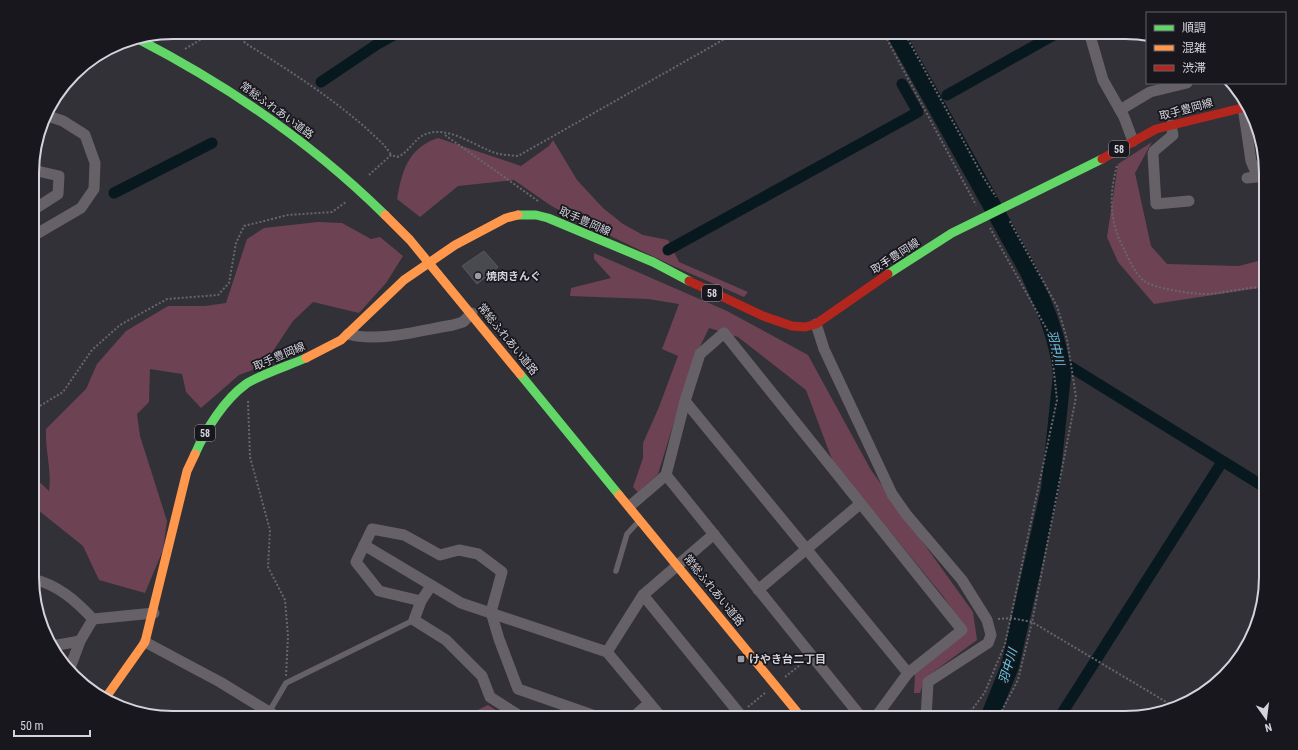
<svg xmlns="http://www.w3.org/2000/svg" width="1298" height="750" viewBox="0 0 1298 750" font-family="'Roboto Condensed','Noto Sans JP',sans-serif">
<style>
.green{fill:#6d4353}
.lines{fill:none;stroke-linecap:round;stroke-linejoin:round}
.canal{stroke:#07191f;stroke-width:11}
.river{stroke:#07191f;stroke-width:18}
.building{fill:#484a50;stroke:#585a5f}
.path{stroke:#68666b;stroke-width:2;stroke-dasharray:2 2;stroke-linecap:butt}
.lane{stroke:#666167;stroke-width:5.5}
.street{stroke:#666167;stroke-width:11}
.fast{stroke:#63d668;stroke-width:9}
.slow{stroke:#ff974d;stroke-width:9}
.jam{stroke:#b3261e;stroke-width:9}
.poi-dot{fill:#9b9aa2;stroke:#17171d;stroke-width:1.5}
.labels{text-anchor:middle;stroke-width:3.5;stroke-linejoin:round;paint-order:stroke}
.shield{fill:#17171d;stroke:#9b9ba3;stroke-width:1}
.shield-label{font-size:10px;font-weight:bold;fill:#d4d3dc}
.street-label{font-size:11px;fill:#d4d3dc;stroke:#17171d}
.poi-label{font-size:11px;font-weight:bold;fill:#d4d3dc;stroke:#17171d;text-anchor:start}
.water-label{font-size:12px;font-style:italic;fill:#67cfee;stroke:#17171d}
.rim{fill:none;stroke:#d4d3dc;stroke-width:2}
</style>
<rect width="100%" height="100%" fill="#313137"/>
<g class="green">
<path d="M438 138 521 166 549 146 553 140 577 180 603 208 623 224 643 235 668 240 679 262 748 292 744 297 671 265 575 219 550 205 514 180 458 186 420 217 397 199C402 171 408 148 438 138Z"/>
<polygon points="1152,142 1135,173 1151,246 1167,264 1239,266 1266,259 1266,287 1154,304 1118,262 1107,237 1118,164"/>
<path d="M318 222 342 223 371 239 380 237 403 256 386 283 359 313 313 302 293 321 263 366 239 375 201 408 186 392 182 374 150 369 149 402 137 414 140 436 167 521 163 550 145 593 99 580 83 546 33 506V476L49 491C52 471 45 450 46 429L86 389 97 364 126 331 168 306H205L226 303 247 239 264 228Z"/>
<polygon points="594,253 727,311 808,355 871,470 973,612 977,640 925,678 920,693 914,693 915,674 967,631 943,596 833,462 806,390 738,337 709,328 692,363 658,474 638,492 633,487 643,458 643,443 659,407 678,356 662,349 679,304 648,299 570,296 571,288 611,278 594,259"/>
<polygon points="488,705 508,718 461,718"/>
</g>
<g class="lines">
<g class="canal">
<polyline points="916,77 920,75"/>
<polyline points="321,82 376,45 399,32"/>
<polyline points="947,95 1059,32"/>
<polyline points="934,103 935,103"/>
<polyline points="114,193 212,143"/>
<polyline points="668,250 918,112 902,84"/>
<polyline points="1061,361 1266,488"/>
<polyline points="1059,718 1222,462"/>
</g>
<path class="river" d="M895 32 1029 272C1044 305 1059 339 1062 375L1050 489 1010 666 989 718"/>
</g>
<polygon class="building" points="484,251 498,267 477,284 462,266"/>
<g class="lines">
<g class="path">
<path d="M243 32 240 34 245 43C287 69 328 95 366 128 375 137 385 144 391 155"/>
<polyline points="883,32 976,205"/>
<polyline points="904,32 982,175 996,197"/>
<polyline points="185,49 213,32"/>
<polyline points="445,135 538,201"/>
<path d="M1117 166C1109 194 1109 222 1124 249 1129 259 1134 272 1143 280 1152 289 1198 295 1211 294 1229 292 1247 287 1266 287"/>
<path d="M369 175 391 155 397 157C409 153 414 138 426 134 446 126 471 143 490 151 499 155 508 155 518 156L737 32"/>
<polyline points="248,401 250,457 270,530 268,567 285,600 288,636 286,676"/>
<polyline points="33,410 63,392 92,350 120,325 167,299 218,295 229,283 236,243 244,226 288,215 332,212 346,202"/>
<polyline points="998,619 1011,618 1032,622 1173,706"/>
<polyline points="785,677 804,662"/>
<polyline points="748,707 765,693"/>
<polyline points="966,718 985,692 1005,644 1057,400 1050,335 990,228"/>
<polyline points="998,718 1018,680 1032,622 1076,397 1067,339 1057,306 1009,220"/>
</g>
<g class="lane">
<polyline points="616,571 627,534 639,521"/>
<polyline points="269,712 286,683 414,620"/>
</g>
<g class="street">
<polyline points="1089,32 1103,80 1124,117 1133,141"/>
<polyline points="1243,107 1251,161 1258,177"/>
<polyline points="1120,110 1150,92 1187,83"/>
<polyline points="1171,125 1173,135 1154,151 1153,154 1156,204 1189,201"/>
<polyline points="33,170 59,176 58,194 33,210"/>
<polyline points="1247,178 1265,176"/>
<polyline points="33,236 81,208 94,189 95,163 85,135 63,121 45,115"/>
<polyline points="816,324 824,349 892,494 906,514 962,580 987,620 991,635 988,643 928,682 926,718"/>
<path d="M348 334C379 343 422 330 453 325L463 322 472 313"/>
<polyline points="685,401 908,673"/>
<polyline points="666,475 862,718"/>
<polyline points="630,506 666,475 685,401 700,354 724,333 962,630 908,673 875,718"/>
<polyline points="364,545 461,603 607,652 662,718"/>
<path d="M33 579C58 585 75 600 93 619L154 613"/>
<polyline points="431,586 421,601 414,620 446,640 482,676 490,697 523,718"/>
<polyline points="758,590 860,504"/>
<polyline points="643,595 743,718"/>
<polyline points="421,601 379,591 356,562 372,529 404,535 440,555 459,550 478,554 502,572 491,612 499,639 518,689 601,718"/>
<polyline points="145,642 220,682 279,718"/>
<polyline points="52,646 80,641"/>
<polyline points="607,652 643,595 714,534"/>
<polyline points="70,668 80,641 93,619"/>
<polyline points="632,718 649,703"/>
</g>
<g class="fast">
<path d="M138 39C229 86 312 143 385 215"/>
<polyline points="518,215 536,215 548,218 653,262 689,281"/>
<polyline points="888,274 952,233 1102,159"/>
<polyline points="520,374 619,495"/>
<path d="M195 454C206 429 224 400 246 384 259 375 290 365 306 358"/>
</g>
<g class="slow">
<polyline points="385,215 410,240 520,374"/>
<polyline points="306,358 341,340 404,280 455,245 506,218 518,215"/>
<polyline points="619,495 802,718"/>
<polyline points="104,700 145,642 187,471 195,454"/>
</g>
<g class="jam">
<polyline points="1102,159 1156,129 1246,107"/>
<polyline points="689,281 763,316 792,326 805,327 816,324 888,274"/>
</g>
</g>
<g class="poi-dot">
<circle cx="478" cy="276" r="4"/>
<rect x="737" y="655" width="8" height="8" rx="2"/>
</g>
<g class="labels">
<g class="shield">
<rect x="1109" y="141" width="20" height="16" rx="3"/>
<rect x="702" y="285" width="20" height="16" rx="3"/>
<rect x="195" y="425" width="20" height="16" rx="3"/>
</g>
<g class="shield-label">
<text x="1119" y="153">58</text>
<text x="712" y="297">58</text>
<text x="205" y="437">58</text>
</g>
<g class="street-label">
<text transform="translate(1186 109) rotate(-15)" y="4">取手豊岡線</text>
<text transform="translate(277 110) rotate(36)" y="4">常総ふれあい道路</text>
<text transform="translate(585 221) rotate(24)" y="4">取手豊岡線</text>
<text transform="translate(895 256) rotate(-33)" y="4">取手豊岡線</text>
<text transform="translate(508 339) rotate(51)" y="4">常総ふれあい道路</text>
<text transform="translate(279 356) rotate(-23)" y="4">取手豊岡線</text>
<text transform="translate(714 590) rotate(51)" y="4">常総ふれあい道路</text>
</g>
<g class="poi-label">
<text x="486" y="280">焼肉きんぐ</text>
<text x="749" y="663">けやき台二丁目</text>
</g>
<g class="water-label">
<text transform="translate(1056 348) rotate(76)" y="4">羽中川</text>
<text transform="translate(1008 666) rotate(-73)" y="4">羽中川</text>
</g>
</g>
<path d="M0 0H1298V750H0ZM173 39H1125A134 134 0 0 1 1259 173V577A134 134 0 0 1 1125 711H173A134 134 0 0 1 39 577V173A134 134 0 0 1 173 39Z" fill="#17171d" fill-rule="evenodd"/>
<path class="rim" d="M173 39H1125A134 134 0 0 1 1259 173V577A134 134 0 0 1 1125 711H173A134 134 0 0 1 39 577V173A134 134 0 0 1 173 39Z"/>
<rect x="1146" y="12" width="140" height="72" fill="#17171d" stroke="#636269"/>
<rect x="1154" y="25" width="20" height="6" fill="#63d668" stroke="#636269"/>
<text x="1182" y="32" font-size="12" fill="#d4d3dc">順調</text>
<rect x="1154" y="45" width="20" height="6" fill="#ff974d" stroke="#636269"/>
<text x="1182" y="52" font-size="12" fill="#d4d3dc">混雑</text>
<rect x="1154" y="65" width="20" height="6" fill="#b3261e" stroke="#636269"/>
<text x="1182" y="72" font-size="12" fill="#d4d3dc">渋滞</text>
<g transform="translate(1266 718) rotate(166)" stroke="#17171d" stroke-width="3" paint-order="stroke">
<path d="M0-3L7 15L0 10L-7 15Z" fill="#d4d3dc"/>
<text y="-6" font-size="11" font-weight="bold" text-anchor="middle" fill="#d4d3dc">N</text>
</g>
<path d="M14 730v6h76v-6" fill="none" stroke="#d4d3dc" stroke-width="2"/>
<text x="20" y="730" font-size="12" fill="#d4d3dc" stroke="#17171d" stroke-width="3" paint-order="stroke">50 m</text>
</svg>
